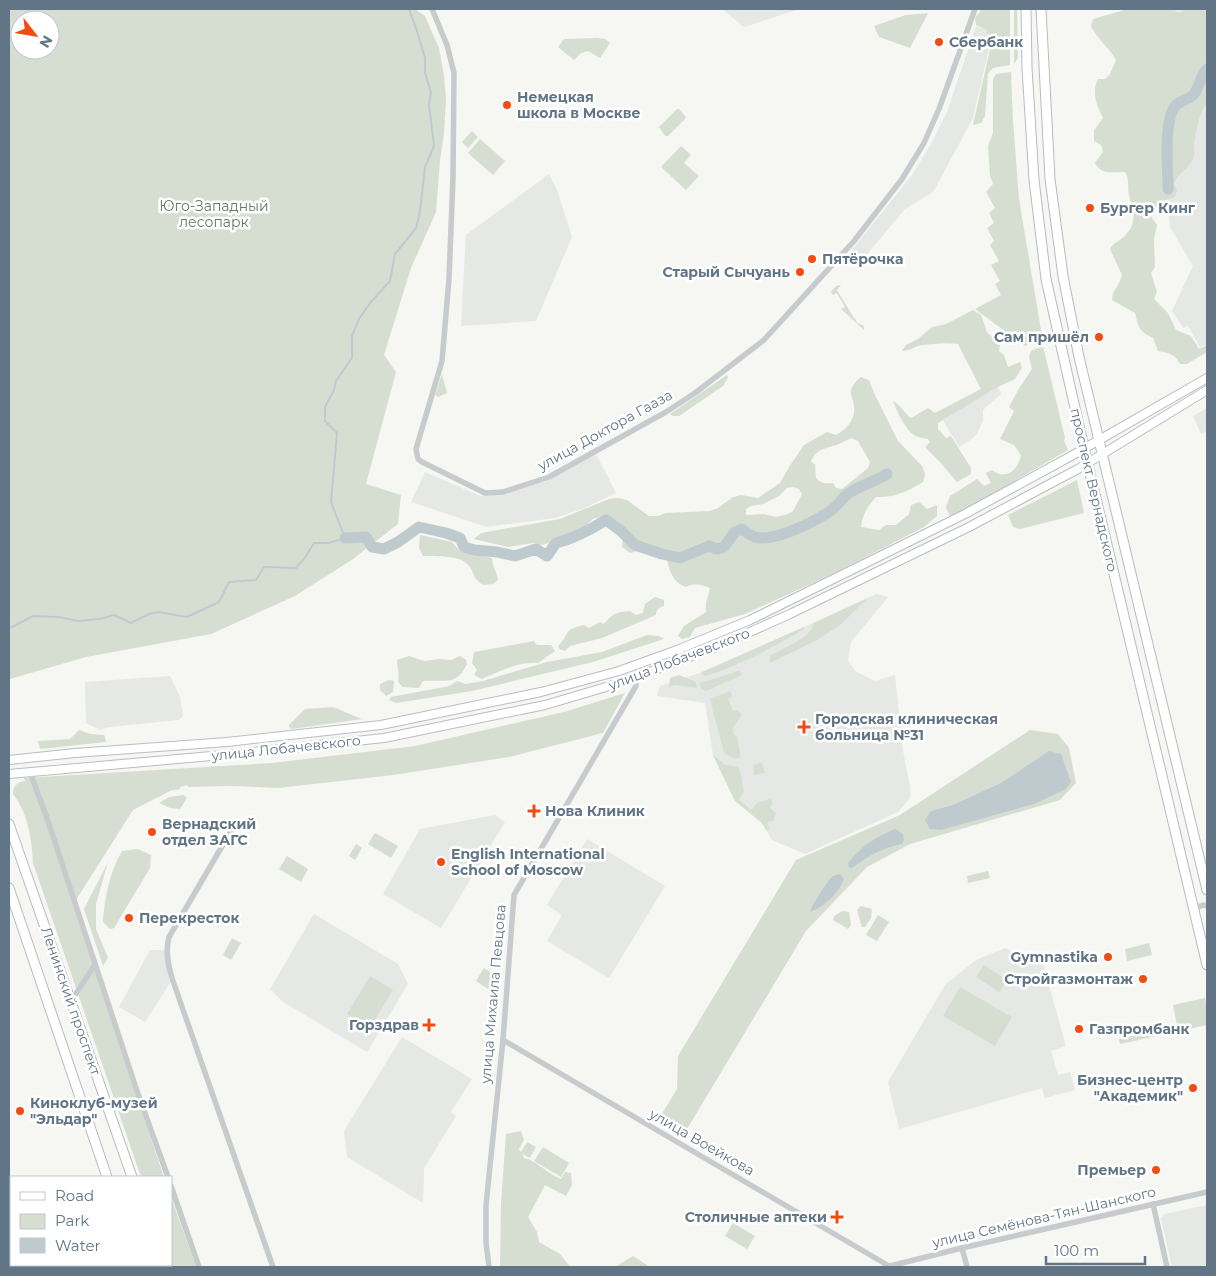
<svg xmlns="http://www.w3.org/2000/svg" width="1216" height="1276" viewBox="0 0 1216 1276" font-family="Montserrat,sans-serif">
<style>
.built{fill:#e6e8e5}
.green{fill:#d6ded2;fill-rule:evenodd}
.water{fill:#bfcacf}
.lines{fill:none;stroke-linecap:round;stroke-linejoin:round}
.stream{stroke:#bfcacf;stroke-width:2}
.river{stroke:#bfcacf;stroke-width:11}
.secondary-casing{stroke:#b9bec3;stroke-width:10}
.primary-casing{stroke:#b8bcc0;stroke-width:11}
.street{stroke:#c8cbce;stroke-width:5.5}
.secondary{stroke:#fff;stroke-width:8}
.primary{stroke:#fff;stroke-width:9}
.poi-dot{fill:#f44b13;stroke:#fff;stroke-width:2}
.labels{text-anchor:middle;stroke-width:5;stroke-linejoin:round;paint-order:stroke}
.poi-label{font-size:14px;font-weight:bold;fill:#627586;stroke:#fff;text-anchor:start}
.park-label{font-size:14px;fill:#667c61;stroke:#fff}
.street-label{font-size:14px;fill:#627586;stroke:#fff}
</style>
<rect width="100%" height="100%" fill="#f6f6f2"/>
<g class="built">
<polygon points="722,9 799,9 744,27"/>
<polygon points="1146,9 1207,9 1207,344 1200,347 1188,326 1183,328 1172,311 1193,266 1170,227"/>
<polygon points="976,26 986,30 990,44 973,118 933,192 905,209 858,265 848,255 912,175 931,144 947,112"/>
<polygon points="549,174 557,190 572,237 536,321 461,326 466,235"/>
<polygon points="998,387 1001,394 983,410 983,421 977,433 973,438 959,447 943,420"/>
<polygon points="1207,408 1207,431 1201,434 1193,416"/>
<polygon points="596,454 616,493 582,509 555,518 486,527 411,502 425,472 480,496 503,494 547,481"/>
<polygon points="876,594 888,597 851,642 848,661 855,671 875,681 895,675 903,751 910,787 910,798 898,812 805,854 772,840 762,823 735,801 713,755 705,703 657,696 660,686 700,673 804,627"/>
<polygon points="170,676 180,697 183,716 179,720 109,727 100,730 86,723 85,682"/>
<polygon points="495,815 505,822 441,928 383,894 420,829"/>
<polygon points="587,839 665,886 609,978 547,941 562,915 547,905"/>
<polygon points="314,914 398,964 408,984 367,1052 283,1002 270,989"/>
<polygon points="1005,948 1043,964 1066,1046 1051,1051 1058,1075 1070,1072 1075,1090 1045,1098 1042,1088 899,1129 888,1082 945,985 976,960"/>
<polygon points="150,950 164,950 170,983 145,1022 119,1007"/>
<polygon points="402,1037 472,1079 451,1112 456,1116 424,1168 423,1203 347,1157 344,1131"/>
<polygon points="1207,1205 1207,1267 1172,1267 1161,1219 1164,1214"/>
</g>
<g class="green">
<path d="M9 9H415L425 16 439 48 444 75 446 100 444 134 440 160 436 212 411 268 384 355 396 372 366 484 401 495 398 524 353 559 295 596 211 634 86 657 10 679 9 676ZM20 20H50V50H20Z"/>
<polygon points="982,9 1010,9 1010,65 993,68 988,74 985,116 981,123 973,125 991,45 986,30 976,25 975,18"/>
<polygon points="1014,9 1017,9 1018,58 1014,64"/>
<path d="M1128 9H1173L1176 12H1182L1185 9H1207V103C1199 113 1196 131 1194 144 1194 148 1195 152 1194 156 1191 168 1177 173 1174 184L1177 190 1175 197 1163 201 1149 214 1157 225 1154 239 1155 267 1151 273 1157 292 1154 299 1168 313 1176 330 1191 336 1199 349 1207 345V352L1187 364H1180C1175 354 1169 353 1158 351L1153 338C1139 331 1139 329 1135 313L1112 300C1112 290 1120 285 1122 275L1110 249C1113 243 1116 243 1121 239 1139 224 1133 215 1129 195 1127 187 1130 180 1125 172 1113 172 1101 175 1095 163L1103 152 1101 145 1094 141V130L1103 118C1097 106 1091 92 1098 79H1105L1110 74 1116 60C1109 47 1097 39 1091 26L1093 19Z"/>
<polygon points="928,13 910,48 879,37 874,26 906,15"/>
<polygon points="597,38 605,39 610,43 600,58 588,51 581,53 574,60 558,47 564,39"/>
<polygon points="1011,72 1013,121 1019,199 1042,336 1025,346 975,309 1001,295 995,284 1000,281 991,265 999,261 990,245 994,241 987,228 994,223 989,213 995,208 986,192 993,184 990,176 988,146 993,133 993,79 996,74"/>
<polygon points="677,109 679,109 686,117 685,119 668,136 665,136 659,127"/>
<polygon points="472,131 478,137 468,148 462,142"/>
<polygon points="480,139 505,161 493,175 468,153"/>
<polygon points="681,146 691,155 684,163 699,176 686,190 661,167"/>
<polygon points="841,285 837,290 854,318 855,318 857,323 864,326 864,330 841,309 845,307 837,293 833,295 831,292 836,286"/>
<path d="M973 310 981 315 987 332 1000 345 999 351 1004 355 1008 367 1020 362 1022 368 1015 379 998 387 938 423V429L946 438 951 436 971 468V474L957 482 940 462 925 447 930 442 928 439C924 438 919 438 916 436 906 432 897 411 893 401 901 405 904 413 911 418L928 408 935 413 981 389 958 344C945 342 934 344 922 345 915 346 910 351 902 351L906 345 918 339 932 327 946 324Z"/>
<path d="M1043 346 1065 438 1064 441 1068 450 953 517 949 515 946 507 950 496 977 479 984 486 991 483 986 473 992 470C1006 481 1018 470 1021 455L1014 445 1000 439 1014 411 1009 407 1018 390 1032 369 1029 357 1031 351Z"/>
<polygon points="442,374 447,393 438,397 435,395"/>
<polygon points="727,375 728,377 723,386 679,416 673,416 670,414"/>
<path d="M861 377 869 380 874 393 898 441 922 466 925 474 923 482C908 491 894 498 876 497 868 506 862 515 861 527L879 530 886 525H896L909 514 911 505 919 502 927 509 937 505V516L924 527 837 572 745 614 695 628 690 637 682 639 678 636 684 626 706 612V603L710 588C700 584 694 583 685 587 667 578 671 565 663 551L646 545 637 551 630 553 622 547 624 527 601 517 593 519 587 525 549 543 541 545 533 543 508 547 474 539 481 533 560 519 609 499 618 498 627 500 649 516H658L666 513 709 511 718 508 733 497 741 495 758 498 780 483 789 467 804 445 827 432 836 435C847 429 856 419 854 406 854 401 850 395 851 390 853 384 857 380 861 377ZM852 438 858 441 870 462 868 468 842 489 836 488 833 483C825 484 821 483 816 478L815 465 811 461C818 446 829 449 841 443 845 441 848 439 852 438ZM793 487 799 489 802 494 793 511 788 514 776 517 764 514 746 515V509L751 506 763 504 779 496 787 488Z"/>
<polygon points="1077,480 1084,513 1020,529 1013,527 1008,515"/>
<path d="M420 535 452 542 460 551 492 558C492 565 497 572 498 580L493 584 483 585C471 576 476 575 469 566 460 554 437 557 423 556L419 548Z"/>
<path d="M655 597 664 600V606C659 607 656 610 656 615L602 638 570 646 565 651 559 649 558 646C571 634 561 630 584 625L589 628 600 622 604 624C614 613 615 612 630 611L636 615 643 613 645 604Z"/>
<path d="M868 598 839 626 815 641 770 663 769 661 771 655C784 648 812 637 814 623Z"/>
<path d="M804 627V629C774 647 739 666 705 676L700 673Z"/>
<polygon points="647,635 659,636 664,639 593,662 472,691 396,703 389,700 391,697 449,686 457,681 466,684 483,681 547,662 602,652"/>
<path d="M534 641 537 645H551L555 651 538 663C519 661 499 672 482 679L474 675 477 670 472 663 474 652Z"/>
<path d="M409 656 424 661 439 659 451 660 460 656 466 660 467 664C456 687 445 679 423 681L419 688 402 687 398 681C400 673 397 668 397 660Z"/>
<polygon points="738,671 740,671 742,675 706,691 701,688 699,682 711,680"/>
<polygon points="679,675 696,682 697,688 675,685 669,687 670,678"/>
<polygon points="389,680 394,681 393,692 386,696 380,690 380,684"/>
<polygon points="730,691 732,696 728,699 733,710 738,711 742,715 733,728 734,735 737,736 740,753 740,758 733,758 724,753 710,699"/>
<path d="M625 693 603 733 509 757 393 775 278 788 230 786 188 787 187 785 180 787V789L170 791 133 810 76 900 136 1095 164 1177H141L33 863C32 840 28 813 13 794 13 786 17 782 25 781L24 778 272 763 415 746 564 712Z"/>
<polygon points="333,707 362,719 292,729 289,727 289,725 305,709"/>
<polygon points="79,730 90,734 104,735 106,742 40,749 38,741 70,739"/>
<polygon points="1030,730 1058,734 1069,748 1076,783 1060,800 910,844 867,867 806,931 684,1134 658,1120 677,1089 678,1056 796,860 900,815"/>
<polygon points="713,755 725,765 739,767 744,792 739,799 751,810 757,803 770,799 773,804 770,807 776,814 773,821 767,822 769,829 767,831 762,823 735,801"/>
<polygon points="762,763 765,773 754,775 753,765"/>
<polygon points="184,795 187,798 180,809 170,808 159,803 169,797"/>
<polygon points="375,833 398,846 391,858 368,844"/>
<polygon points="356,844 362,848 355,860 349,856"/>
<path d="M138 849 151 855 150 868 114 928 110 929 103 922C104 898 110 872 122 851Z"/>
<polygon points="287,856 308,869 301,882 279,869"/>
<polygon points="108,862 96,904 96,929 108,958 103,966 84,909"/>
<polygon points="988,871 990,878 968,883 967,876"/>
<polygon points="861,906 872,909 871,918 865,927 862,927 857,910"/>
<polygon points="843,911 849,912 851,925 848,929 833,920 834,916"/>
<polygon points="878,915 889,922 877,941 866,935"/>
<polygon points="232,938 241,943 231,960 223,955"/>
<polygon points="1149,943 1152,955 1127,961 1125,949"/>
<polygon points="984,965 1007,980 999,992 976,977"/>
<polygon points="484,968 499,978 491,991 476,981"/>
<polygon points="370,976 393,990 370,1028 347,1014"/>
<polygon points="960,987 1012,1017 995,1046 943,1016"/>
<polygon points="1205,998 1207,1010 1207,1025 1120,1044 1119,1039 1177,1026 1173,1005"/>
<path d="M521 1131 524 1140 519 1149 521 1152 527 1142 536 1147 530 1158 522 1154 524 1158C538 1161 547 1174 561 1179L565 1172 571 1173 572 1185 566 1196 545 1185 528 1217 537 1232 539 1242 560 1254 570 1267H500L501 1203 506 1134Z"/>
<polygon points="543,1147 569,1163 561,1177 534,1161"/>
<polygon points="171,1197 196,1267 172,1267"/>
<polygon points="733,1223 755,1236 747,1249 725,1236"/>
<polygon points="633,1256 647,1265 647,1267 615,1267"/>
</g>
<g class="water">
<polygon points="1049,751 1061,754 1071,782 1066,789 1034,804 941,830 930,829 925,820 931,811 953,805 1001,783"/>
<path d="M895 829 903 834 904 840 902 844C882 848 868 856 852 868L849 867 848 863C861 846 876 837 895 829Z"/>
<path d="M840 874 844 879C839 893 824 907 810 912 811 907 827 881 832 877 833 876 838 874 840 874Z"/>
</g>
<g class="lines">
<polyline class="stream" points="10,628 33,616 59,617 78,621 100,619 114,615 131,623 149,614 158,612 187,617 219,602 229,582 256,580 264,567 296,568 304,559 314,543 329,543 345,538 331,502 337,433 325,421 325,407 334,390 336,381 352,358 352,336 359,319 370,303 390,281 395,254 416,228 420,212 425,167 434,146 429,105 431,92 425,73 425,58 417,31 409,9"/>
<g class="river">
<path d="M1168 189C1168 171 1163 119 1176 105 1181 100 1191 99 1195 93 1200 84 1200 78 1207 69"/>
<path d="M345 538 366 537 372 547 384 549 398 542 419 527 446 533 460 538 464 547 475 550 497 552 515 556 536 549 547 556 556 543C575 538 590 530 606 520L621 531 635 545 662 554 680 558 709 546 717 549 724 547 735 532 742 529C746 532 751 536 755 537 774 543 818 520 833 509 839 504 843 497 849 493 859 486 876 481 887 474"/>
</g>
<defs>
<g id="secondary">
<polyline points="9,760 75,753 227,742 381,725 541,692 619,671 677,650 750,620 866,563 965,514 1073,455 1207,378"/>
<polyline points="9,774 234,754 384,738 545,705 623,682 721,645 790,614 969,527 1078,469 1207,390"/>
</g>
<g id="primary">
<polyline points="1026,9 1027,68 1034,180 1046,279 1084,448 1207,965"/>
<polyline points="1041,9 1050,179 1063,276 1079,357 1207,890"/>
<polyline points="9,824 132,1177"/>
<polyline points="9,888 107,1177"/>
<polyline points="138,1265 139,1267"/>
<polyline points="162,1265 163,1267"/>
</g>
</defs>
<use href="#secondary" class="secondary-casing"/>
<use href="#primary" class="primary-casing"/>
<g class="street">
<polyline points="432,9 447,45 454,73 453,177 449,279 442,361 416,449 418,459 422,462 485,493 503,492 549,477 666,412 695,393 764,340 854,241 902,179 924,143 939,109 975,9"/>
<polyline points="30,772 48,821 138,1094 168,1177"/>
<path d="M231 831 169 937C165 952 168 966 173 981L273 1267"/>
<polyline points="1195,914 1198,907 1203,905 1207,906"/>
<polyline points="71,1001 95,965"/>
<polyline points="503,1040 889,1266"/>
<polyline points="171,1186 199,1267"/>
<polyline points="1153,1204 1167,1267"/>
<polyline points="962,1248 967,1267"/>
<polyline points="489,1267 486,1243 486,1205 503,1040 514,895 636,686 636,678 631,667"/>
<polyline points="886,1267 962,1248 1207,1192"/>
</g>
<use href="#secondary" class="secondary"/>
<use href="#primary" class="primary"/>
</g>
<g class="poi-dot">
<circle cx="939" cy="42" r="5"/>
<circle cx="507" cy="105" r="5"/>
<circle cx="1090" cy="208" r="5"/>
<circle cx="812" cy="259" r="5"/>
<circle cx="800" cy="272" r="5"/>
<circle cx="1099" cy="337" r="5"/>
<path d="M801.5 719.5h5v5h5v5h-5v5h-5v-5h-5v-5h5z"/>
<path d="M531.5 803.5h5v5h5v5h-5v5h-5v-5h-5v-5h5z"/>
<circle cx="152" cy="832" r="5"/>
<circle cx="441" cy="862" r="5"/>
<circle cx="129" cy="918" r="5"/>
<circle cx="1108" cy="957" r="5"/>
<circle cx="1143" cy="979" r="5"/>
<path d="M426.5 1017.5h5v5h5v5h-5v5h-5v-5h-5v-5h5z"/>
<circle cx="1079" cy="1029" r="5"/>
<circle cx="1193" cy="1088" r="5"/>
<circle cx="20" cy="1111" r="5"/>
<circle cx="1156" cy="1170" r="5"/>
<path d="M834.5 1209.5h5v5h5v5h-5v5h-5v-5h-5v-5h5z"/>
</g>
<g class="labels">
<g class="poi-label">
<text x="949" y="47">Сбербанк</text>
<text x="517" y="102">Немецкая<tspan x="517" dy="16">школа в Москве</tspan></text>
<text x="1100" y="213">Бургер Кинг</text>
<text x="822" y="264">Пятёрочка</text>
<text x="790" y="277" text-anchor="end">Старый Сычуань</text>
<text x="1089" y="342" text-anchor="end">Сам пришёл</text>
<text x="815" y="724">Городская клиническая<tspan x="815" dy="16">больница №31</tspan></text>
<text x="545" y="816">Нова Клиник</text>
<text x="162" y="829">Вернадский<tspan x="162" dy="16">отдел ЗАГС</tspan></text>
<text x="451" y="859">English International<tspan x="451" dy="16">School of Moscow</tspan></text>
<text x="139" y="923">Перекресток</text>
<text x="1098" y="962" text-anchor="end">Gymnastika</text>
<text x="1133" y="984" text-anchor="end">Стройгазмонтаж</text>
<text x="419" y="1030" text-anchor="end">Горздрав</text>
<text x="1089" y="1034">Газпромбанк</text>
<text x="1183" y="1085" text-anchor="end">Бизнес-центр<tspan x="1183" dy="16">"Академик"</tspan></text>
<text x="30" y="1108">Киноклуб-музей<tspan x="30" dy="16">"Эльдар"</tspan></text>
<text x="1146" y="1175" text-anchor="end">Премьер</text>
<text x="827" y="1222" text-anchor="end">Столичные аптеки</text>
</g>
<g class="park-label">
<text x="214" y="211">Юго-Западный<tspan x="214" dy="16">лесопарк</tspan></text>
</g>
<g class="street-label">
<text transform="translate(605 430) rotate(-29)" y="5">улица Доктора Гааза</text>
<text transform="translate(1094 490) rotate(77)" y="5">проспект Вернадского</text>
<text transform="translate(679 659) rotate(-21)" y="5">улица Лобачевского</text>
<text transform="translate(286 748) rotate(-6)" y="5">улица Лобачевского</text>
<text transform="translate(493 994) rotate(-85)" y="5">улица Михаила Певцова</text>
<text transform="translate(71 1001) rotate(71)" y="5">Ленинский проспект</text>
<text transform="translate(702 1142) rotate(30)" y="5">улица Воейкова</text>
<text transform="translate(1044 1217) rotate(-13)" y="5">улица Семёнова-Тян-Шанского</text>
</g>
</g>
<rect width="1216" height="1276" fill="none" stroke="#627586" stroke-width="20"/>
<rect x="10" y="1176" width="162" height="90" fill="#ffffff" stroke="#c0c8cf"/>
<rect x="20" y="1192" width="25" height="8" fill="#ffffff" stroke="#c0c8cf"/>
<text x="55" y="1201" font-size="15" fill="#627586">Road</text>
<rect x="20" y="1214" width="25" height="15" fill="#d6ded2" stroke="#c0c8cf"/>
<text x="55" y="1226" font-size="15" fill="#627586">Park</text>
<rect x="20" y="1238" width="25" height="15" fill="#bfcacf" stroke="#c0c8cf"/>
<text x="55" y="1251" font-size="15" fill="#627586">Water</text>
<g transform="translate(35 35) rotate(121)"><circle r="24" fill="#ffffff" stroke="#c0c8cf"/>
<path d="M0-4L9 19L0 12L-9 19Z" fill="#f44b13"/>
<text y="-8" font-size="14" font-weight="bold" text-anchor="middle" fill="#627586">N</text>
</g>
<path d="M1046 1256v8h99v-8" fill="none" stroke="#627586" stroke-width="2.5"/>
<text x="1054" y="1256" font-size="15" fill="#627586" stroke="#ffffff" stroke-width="4" paint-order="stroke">100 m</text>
</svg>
